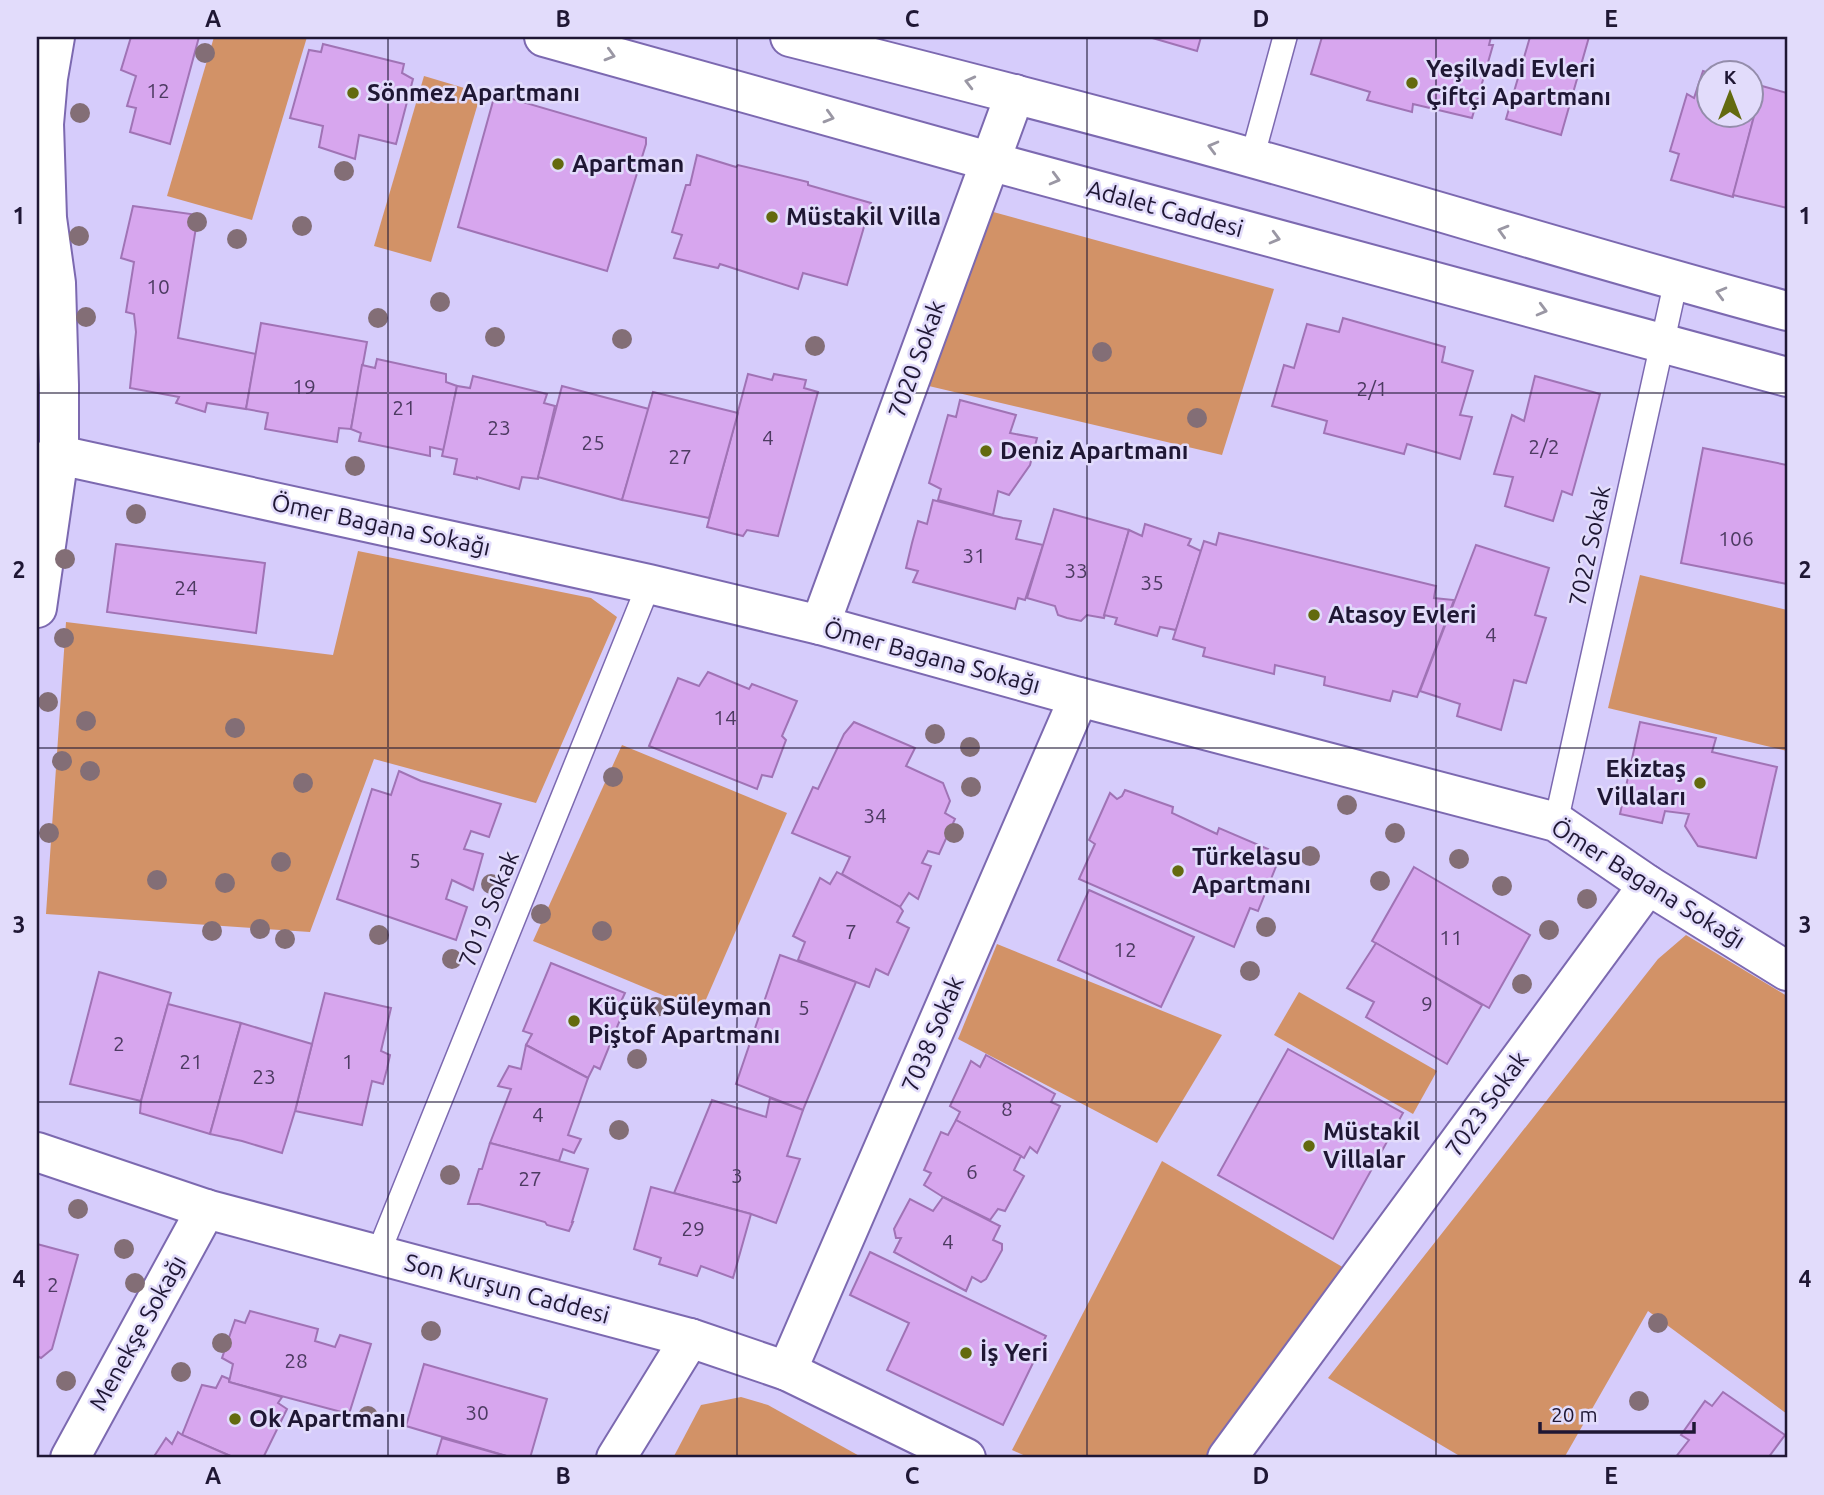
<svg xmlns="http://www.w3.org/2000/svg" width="1824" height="1495" viewBox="0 0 1824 1495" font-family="Ubuntu,sans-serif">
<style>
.green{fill:#d29267}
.building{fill:#d7a6ee;stroke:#a073b5;stroke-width:2}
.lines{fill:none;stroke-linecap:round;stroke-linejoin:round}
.lane-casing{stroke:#7c69b0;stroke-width:26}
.street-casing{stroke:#7c69b0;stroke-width:42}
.secondary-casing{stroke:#7c69b0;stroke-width:42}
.lane{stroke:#fff;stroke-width:23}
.street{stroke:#fff;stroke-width:38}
.secondary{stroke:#fff;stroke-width:38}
.tree{fill:#836e76}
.oneway{stroke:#9a97a4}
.grid{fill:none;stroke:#1f1734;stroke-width:2;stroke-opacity:0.55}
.poi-dot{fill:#636a0f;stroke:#e2dcfb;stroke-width:2.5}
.labels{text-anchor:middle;stroke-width:5;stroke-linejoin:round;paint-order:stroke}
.number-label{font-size:21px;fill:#4d3b62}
.poi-label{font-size:24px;font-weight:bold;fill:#1f1734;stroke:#e2dcfb;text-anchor:start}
.street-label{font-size:24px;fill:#1f1734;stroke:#e2dcfb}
.neatline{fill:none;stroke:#1f1734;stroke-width:2.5}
.grid-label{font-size:23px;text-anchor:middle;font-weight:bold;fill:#1f1734}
</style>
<rect width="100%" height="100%" fill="#d6ccfb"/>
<g class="green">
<polygon points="214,37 307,37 252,220 167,196"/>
<polygon points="424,76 481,93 431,262 374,246"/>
<polygon points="986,210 1274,289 1222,455 916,383"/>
<polygon points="358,551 591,598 617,617 536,803 374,759 310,932 46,914 66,622 333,655"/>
<polygon points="1640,575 1787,610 1787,751 1608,708"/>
<polygon points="622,745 787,813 701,1011 533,941"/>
<polygon points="1686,935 1787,996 1787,1414 1648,1311 1564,1458 1463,1458 1328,1378 1658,959"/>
<polygon points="997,944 1222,1035 1157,1143 958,1039"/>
<polygon points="1299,992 1437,1071 1413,1114 1274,1035"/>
<polygon points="1162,1161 1351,1272 1215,1458 1030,1458 1012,1450"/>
<polygon points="741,1397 768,1405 863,1458 673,1458 701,1405"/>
</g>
<g class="building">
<polygon points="131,37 199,37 170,144 130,132 136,108 127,106 136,76 121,70"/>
<polygon points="1149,37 1201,37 1197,51"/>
<polygon points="1322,37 1491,37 1489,45 1493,45 1472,118 1413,104 1412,112 1367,100 1370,92 1311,74"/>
<polygon points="1530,37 1589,37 1561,135 1506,119"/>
<polygon points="323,44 404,64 402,73 413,79 396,144 359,135 355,159 319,147 323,126 290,118 309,50 321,52"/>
<polygon points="1703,71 1712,74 1708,74 1708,116 1750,116 1750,83 1762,86 1733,197 1671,180 1679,154 1670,151 1687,94 1694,98"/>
<polygon points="1762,86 1787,93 1787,208 1733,195"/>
<polygon points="495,94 646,138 646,144 607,271 458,227"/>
<polygon points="697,155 736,167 738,165 808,182 808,185 871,203 847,285 803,273 798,289 720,264 718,268 674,258 682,235 672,232 686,185 690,185"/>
<polygon points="133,206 198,215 178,338 256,354 246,409 207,403 205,412 176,403 179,397 130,388 136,332 134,314 126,312 134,262 121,258"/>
<polygon points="1343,318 1445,347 1442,362 1473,371 1460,415 1472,417 1460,459 1407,444 1404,454 1324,433 1327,421 1272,406 1284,365 1294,368 1307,324 1339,332"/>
<polygon points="261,323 367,342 351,429 339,428 337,442 265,429 268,413 246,409"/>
<polygon points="377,359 446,374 446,382 457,386 444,450 430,447 430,456 359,441 361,433 351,429 362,365 375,368"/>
<polygon points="748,374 772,380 774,374 806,380 804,388 818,392 778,536 747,530 743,536 707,527"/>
<polygon points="473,376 547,394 544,403 555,406 538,479 522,477 519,489 477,477 477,479 454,474 457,459 442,456 457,386 470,388"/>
<polygon points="1535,376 1600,394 1572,495 1562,491 1553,521 1505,506 1513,477 1494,474 1512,415 1524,421"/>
<polygon points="562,386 649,409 622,500 538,477"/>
<polygon points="653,392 738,413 709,518 622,500"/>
<polygon points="960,400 1016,415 1010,433 1037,438 1030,465 1009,495 998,491 993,515 938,500 941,489 929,483 948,415 956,417"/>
<polygon points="1703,448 1787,465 1787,584 1681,563"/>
<polygon points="933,500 1003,518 1021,521 1016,539 1043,545 1025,600 1018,598 1015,609 913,582 918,571 906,568 912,543 918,521 927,524"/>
<polygon points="1054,509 1129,530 1104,618 1087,615 1081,621 1067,618 1058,615 1055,606 1027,598"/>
<polygon points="1145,524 1191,539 1188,545 1201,551 1176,630 1160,627 1157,636 1115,624 1117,618 1104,615 1129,530 1142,536"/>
<polygon points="1219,533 1436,586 1434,598 1454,600 1417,697 1393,691 1390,701 1324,685 1325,677 1275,665 1274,674 1203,656 1205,648 1173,639 1204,541 1216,545"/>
<polygon points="116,544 265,563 256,633 107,612"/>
<polygon points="1476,545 1549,568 1535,615 1546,618 1526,683 1514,680 1501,730 1457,716 1460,704 1420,691"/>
<polygon points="708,672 749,689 752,684 797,701 782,736 786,740 772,777 762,775 757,789 649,746 678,678 699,686"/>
<polygon points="854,722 915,748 906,766 943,783 950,801 945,813 955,819 939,854 928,851 922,863 931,866 918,899 909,893 900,907 842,874 850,857 792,833 813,787 818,789 844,734"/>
<polygon points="1640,722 1716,738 1712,752 1777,767 1756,858 1698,846 1685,826 1689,814 1665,811 1662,823 1620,814"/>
<polygon points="399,771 421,781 501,804 489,837 471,831 464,849 483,854 473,890 452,880 446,899 467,907 456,940 337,899 372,789 391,795"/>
<polygon points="1125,790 1173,807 1172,813 1217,834 1219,828 1268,849 1264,858 1277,864 1258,911 1250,908 1234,947 1079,879 1095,844 1089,840 1110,793 1117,799 1122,796"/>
<polygon points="1414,867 1530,935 1489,1008 1372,941"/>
<polygon points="837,872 900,907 903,911 897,922 909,928 888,975 876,969 869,987 798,960 805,942 793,936 820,878 830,884"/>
<polygon points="1089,890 1194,937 1161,1007 1058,960"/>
<polygon points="1376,943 1482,1005 1447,1064 1366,1017 1374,1002 1347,988"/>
<polygon points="780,955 856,982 803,1110 736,1084"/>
<polygon points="551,963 625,993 618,1008 624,1010 600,1069 594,1066 588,1078 526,1045 532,1034 523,1031"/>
<polygon points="99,972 171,993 141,1101 70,1084"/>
<polygon points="325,993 391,1008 381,1051 390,1055 387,1069 383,1084 372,1081 362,1125 295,1111"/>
<polygon points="168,1004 241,1023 210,1134 140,1113 141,1101"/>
<polygon points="241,1023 312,1044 295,1111 282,1153 242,1141 210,1134"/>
<polygon points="526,1045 588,1078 568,1135 581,1139 574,1153 563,1149 559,1161 490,1143 511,1089 498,1086 509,1066 521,1069"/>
<polygon points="1288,1049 1403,1113 1333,1239 1218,1175"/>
<polygon points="986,1055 1055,1094 1051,1102 1060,1106 1037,1153 1030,1147 1024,1158 956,1120 960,1112 950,1106 966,1072 971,1061 980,1067"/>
<polygon points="770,1098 803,1110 787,1156 800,1159 776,1223 751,1214 674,1193 712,1100 766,1117"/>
<polygon points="956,1120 1021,1156 1014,1170 1024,1176 1005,1211 998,1209 990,1220 943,1197 924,1185 931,1173 924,1170 941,1132 948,1135"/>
<polygon points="490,1143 588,1169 572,1222 573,1222 569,1231 547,1225 545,1222 479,1204 468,1204 479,1169 482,1169"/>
<polygon points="651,1187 751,1214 733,1278 701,1266 697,1276 659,1264 661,1258 634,1249"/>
<polygon points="943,1197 1000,1226 993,1240 1002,1244 1002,1250 986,1279 981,1282 972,1277 966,1291 894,1252 901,1238 896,1238 894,1229 910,1199 933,1211"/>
<polygon points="37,1244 78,1255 52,1349 41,1358 37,1356"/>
<polygon points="870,1252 1046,1336 1003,1425 887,1370 909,1323 850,1295"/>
<polygon points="250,1311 318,1329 315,1341 335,1347 340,1335 371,1344 349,1414 229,1382 233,1364 222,1358 235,1320 245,1323"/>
<polygon points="424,1364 547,1399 530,1458 513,1458 406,1426"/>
<polygon points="222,1376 229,1379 229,1382 282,1397 278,1403 287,1409 263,1458 235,1458 182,1435 202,1385 216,1388"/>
<polygon points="1723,1392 1785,1435 1768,1458 1675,1458 1689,1440 1681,1435 1705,1401 1712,1406"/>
<polygon points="178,1432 182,1435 235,1458 153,1458 166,1438 172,1444"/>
<polygon points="442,1438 513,1458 436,1458"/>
</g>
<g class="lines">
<defs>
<g id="lane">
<polyline points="1252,158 1285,37"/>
<polyline points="1556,822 1676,281"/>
<polyline points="378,1254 649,584"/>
</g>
<g id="street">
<polyline points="37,464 59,455 649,584 820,625 1079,697 1556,822 1648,885 1787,971"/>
<polyline points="37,608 59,455 59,385 56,283 47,218 44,124 48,78 55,37"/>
<polyline points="820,625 1015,94"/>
<polyline points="37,1152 206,1209 690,1338 787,1371 966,1458"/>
<polyline points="787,1371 1079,697"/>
<polyline points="70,1458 206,1209"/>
<polyline points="616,1458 690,1338"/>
<polyline points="1227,1458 1648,885"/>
</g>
<g id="secondary">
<polyline points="544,37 989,161 1787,377"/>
<path d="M790 37C945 76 1099 115 1252 158 1431 208 1608 263 1787 311"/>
</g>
</defs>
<use href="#lane" class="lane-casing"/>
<use href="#street" class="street-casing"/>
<use href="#secondary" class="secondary-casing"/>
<use href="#lane" class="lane"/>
<use href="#street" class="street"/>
<use href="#secondary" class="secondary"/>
</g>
<g class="tree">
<circle cx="205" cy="53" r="10"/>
<circle cx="80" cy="113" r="10"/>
<circle cx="344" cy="171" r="10"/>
<circle cx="197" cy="222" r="10"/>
<circle cx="302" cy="226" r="10"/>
<circle cx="79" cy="236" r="10"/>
<circle cx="237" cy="239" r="10"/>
<circle cx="440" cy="302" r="10"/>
<circle cx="86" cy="317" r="10"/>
<circle cx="378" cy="318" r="10"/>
<circle cx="495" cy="337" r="10"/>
<circle cx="622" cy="339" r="10"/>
<circle cx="815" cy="346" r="10"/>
<circle cx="1102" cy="352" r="10"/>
<circle cx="1197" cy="418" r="10"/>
<circle cx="355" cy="466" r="10"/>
<circle cx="136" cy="514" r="10"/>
<circle cx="65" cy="559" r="10"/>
<circle cx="64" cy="638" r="10"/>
<circle cx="48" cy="702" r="10"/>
<circle cx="86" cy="721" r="10"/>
<circle cx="235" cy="728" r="10"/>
<circle cx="935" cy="734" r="10"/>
<circle cx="970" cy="747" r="10"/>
<circle cx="62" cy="761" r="10"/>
<circle cx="90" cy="771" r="10"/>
<circle cx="613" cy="777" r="10"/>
<circle cx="303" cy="783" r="10"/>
<circle cx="971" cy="787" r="10"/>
<circle cx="1347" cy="805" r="10"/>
<circle cx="49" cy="833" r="10"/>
<circle cx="954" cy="833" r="10"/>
<circle cx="1395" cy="833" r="10"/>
<circle cx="1310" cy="856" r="10"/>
<circle cx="1459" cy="859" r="10"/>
<circle cx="281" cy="862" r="10"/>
<circle cx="157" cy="880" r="10"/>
<circle cx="1380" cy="881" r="10"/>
<circle cx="225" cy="883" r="10"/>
<circle cx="491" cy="884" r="10"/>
<circle cx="1502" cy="886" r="10"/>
<circle cx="1587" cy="899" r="10"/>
<circle cx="541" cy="914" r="10"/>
<circle cx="1266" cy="927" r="10"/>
<circle cx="260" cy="929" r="10"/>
<circle cx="1549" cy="930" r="10"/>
<circle cx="212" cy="931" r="10"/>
<circle cx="602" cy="931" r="10"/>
<circle cx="379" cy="935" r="10"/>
<circle cx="285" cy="939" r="10"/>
<circle cx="452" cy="959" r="10"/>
<circle cx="1250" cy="971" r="10"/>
<circle cx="1522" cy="984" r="10"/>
<circle cx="656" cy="1007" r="10"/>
<circle cx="637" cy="1059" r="10"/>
<circle cx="619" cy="1130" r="10"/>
<circle cx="450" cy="1175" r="10"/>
<circle cx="78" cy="1209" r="10"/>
<circle cx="124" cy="1249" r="10"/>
<circle cx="135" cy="1283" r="10"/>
<circle cx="1658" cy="1323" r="10"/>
<circle cx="431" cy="1331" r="10"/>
<circle cx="222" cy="1343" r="10"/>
<circle cx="181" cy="1372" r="10"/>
<circle cx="66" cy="1381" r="10"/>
<circle cx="1639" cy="1401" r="10"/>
<circle cx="368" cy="1416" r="10"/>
</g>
<defs><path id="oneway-chevron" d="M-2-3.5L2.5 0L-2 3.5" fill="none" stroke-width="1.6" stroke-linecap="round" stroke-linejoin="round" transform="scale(1.75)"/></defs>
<g class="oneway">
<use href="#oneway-chevron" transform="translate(610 55) rotate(16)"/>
<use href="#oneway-chevron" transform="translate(970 82) rotate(-166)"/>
<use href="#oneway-chevron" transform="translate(829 117) rotate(16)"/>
<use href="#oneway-chevron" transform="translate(1213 147) rotate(-165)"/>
<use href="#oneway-chevron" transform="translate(1055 179) rotate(15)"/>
<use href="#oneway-chevron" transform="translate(1503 231) rotate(-164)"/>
<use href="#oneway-chevron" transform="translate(1275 238) rotate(15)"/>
<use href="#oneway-chevron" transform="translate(1721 293) rotate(-165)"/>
<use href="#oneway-chevron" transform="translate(1542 310) rotate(15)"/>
</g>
<path class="grid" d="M388 37V1458M737 37V1458M1087 37V1458M1436 37V1458M37 393H1787M37 748H1787M37 1102H1787"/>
<g class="poi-dot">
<circle cx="1412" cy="83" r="7"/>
<circle cx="353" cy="93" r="7"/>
<circle cx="558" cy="164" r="7"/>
<circle cx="772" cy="217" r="7"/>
<circle cx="986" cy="451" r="7"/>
<circle cx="1314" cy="615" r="7"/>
<circle cx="1700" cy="783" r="7"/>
<circle cx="1178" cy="871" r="7"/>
<circle cx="574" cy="1021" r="7"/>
<circle cx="1309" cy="1146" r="7"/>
<circle cx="966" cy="1353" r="7"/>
<circle cx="235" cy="1419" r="7"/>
</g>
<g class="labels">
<g class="number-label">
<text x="158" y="98">12</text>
<text x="158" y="294">10</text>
<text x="304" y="394">19</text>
<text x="1372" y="396">2/1</text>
<text x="404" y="415">21</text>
<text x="499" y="435">23</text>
<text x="768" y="445">4</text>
<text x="593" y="450">25</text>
<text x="1544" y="454">2/2</text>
<text x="680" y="464">27</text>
<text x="1736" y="546">106</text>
<text x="974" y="563">31</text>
<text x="1076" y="578">33</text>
<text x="1152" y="590">35</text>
<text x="186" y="595">24</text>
<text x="1491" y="642">4</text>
<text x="725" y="725">14</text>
<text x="875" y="823">34</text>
<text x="415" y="868">5</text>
<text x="851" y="939">7</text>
<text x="1451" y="945">11</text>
<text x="1125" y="957">12</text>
<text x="1427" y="1011">9</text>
<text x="804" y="1015">5</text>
<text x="119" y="1051">2</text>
<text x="191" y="1069">21</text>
<text x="348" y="1069">1</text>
<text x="264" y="1084">23</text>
<text x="1007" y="1116">8</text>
<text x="538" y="1122">4</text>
<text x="972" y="1179">6</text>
<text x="737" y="1183">3</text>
<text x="530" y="1186">27</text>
<text x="693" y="1236">29</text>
<text x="948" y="1249">4</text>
<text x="53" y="1292">2</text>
<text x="296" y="1368">28</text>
<text x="477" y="1420">30</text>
</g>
<g class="poi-label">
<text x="1426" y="77">Yeşilvadi Evleri<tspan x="1426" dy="28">Çiftçi Apartmanı</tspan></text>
<text x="367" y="101">Sönmez Apartmanı</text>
<text x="572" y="172">Apartman</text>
<text x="786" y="225">Müstakil Villa</text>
<text x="1000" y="459">Deniz Apartmanı</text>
<text x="1328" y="623">Atasoy Evleri</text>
<text x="1686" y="777" text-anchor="end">Ekiztaş<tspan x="1686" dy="28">Villaları</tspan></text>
<text x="1192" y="865">Türkelasu<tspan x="1192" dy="28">Apartmanı</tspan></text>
<text x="588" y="1015">Küçük Süleyman<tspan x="588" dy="28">Piştof Apartmanı</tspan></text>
<text x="1323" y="1140">Müstakil<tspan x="1323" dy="28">Villalar</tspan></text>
<text x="980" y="1361">İş Yeri</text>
<text x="249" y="1427">Ok Apartmanı</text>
</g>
<g class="street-label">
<text transform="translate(1165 209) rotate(15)" y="8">Adalet Caddesi</text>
<text transform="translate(917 359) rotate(-70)" y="8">7020 Sokak</text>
<text transform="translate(381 525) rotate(12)" y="8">Ömer Bagana Sokağı</text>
<text transform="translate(1590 546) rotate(-78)" y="8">7022 Sokak</text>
<text transform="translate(932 657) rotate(15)" y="8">Ömer Bagana Sokağı</text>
<text transform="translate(1648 884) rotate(32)" y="8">Ömer Bagana Sokağı</text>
<text transform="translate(489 909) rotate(-68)" y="8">7019 Sokak</text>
<text transform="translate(933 1034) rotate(-67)" y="8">7038 Sokak</text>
<text transform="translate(1487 1104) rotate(-54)" y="8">7023 Sokak</text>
<text transform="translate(507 1289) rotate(15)" y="8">Son Kurşun Caddesi</text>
<text transform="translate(138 1333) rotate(-61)" y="8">Menekşe Sokağı</text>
</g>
</g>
<rect width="1824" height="1495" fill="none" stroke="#e2dcfb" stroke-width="77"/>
<g transform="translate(1730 94)"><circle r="33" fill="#e2dcfb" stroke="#948dab" stroke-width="2"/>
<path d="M0-5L12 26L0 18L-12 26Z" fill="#636a0f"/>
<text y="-10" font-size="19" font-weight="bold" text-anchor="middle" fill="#1f1734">K</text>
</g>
<path d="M1540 1422v10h154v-10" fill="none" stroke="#1f1734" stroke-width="3.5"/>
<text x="1551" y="1422" font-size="21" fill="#1f1734" stroke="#e2dcfb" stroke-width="5" paint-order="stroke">20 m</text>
<rect x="38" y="38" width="1748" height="1418" class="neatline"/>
<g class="grid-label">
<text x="213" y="27">A</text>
<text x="563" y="27">B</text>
<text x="912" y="27">C</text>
<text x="1261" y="27">D</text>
<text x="1611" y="27">E</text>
<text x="19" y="224">1</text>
<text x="1805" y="224">1</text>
<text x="19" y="578">2</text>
<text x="1805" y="578">2</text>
<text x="19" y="933">3</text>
<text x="1805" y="933">3</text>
<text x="19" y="1287">4</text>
<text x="1805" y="1287">4</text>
<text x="213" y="1484">A</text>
<text x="563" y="1484">B</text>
<text x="912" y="1484">C</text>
<text x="1261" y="1484">D</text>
<text x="1611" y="1484">E</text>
</g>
</svg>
